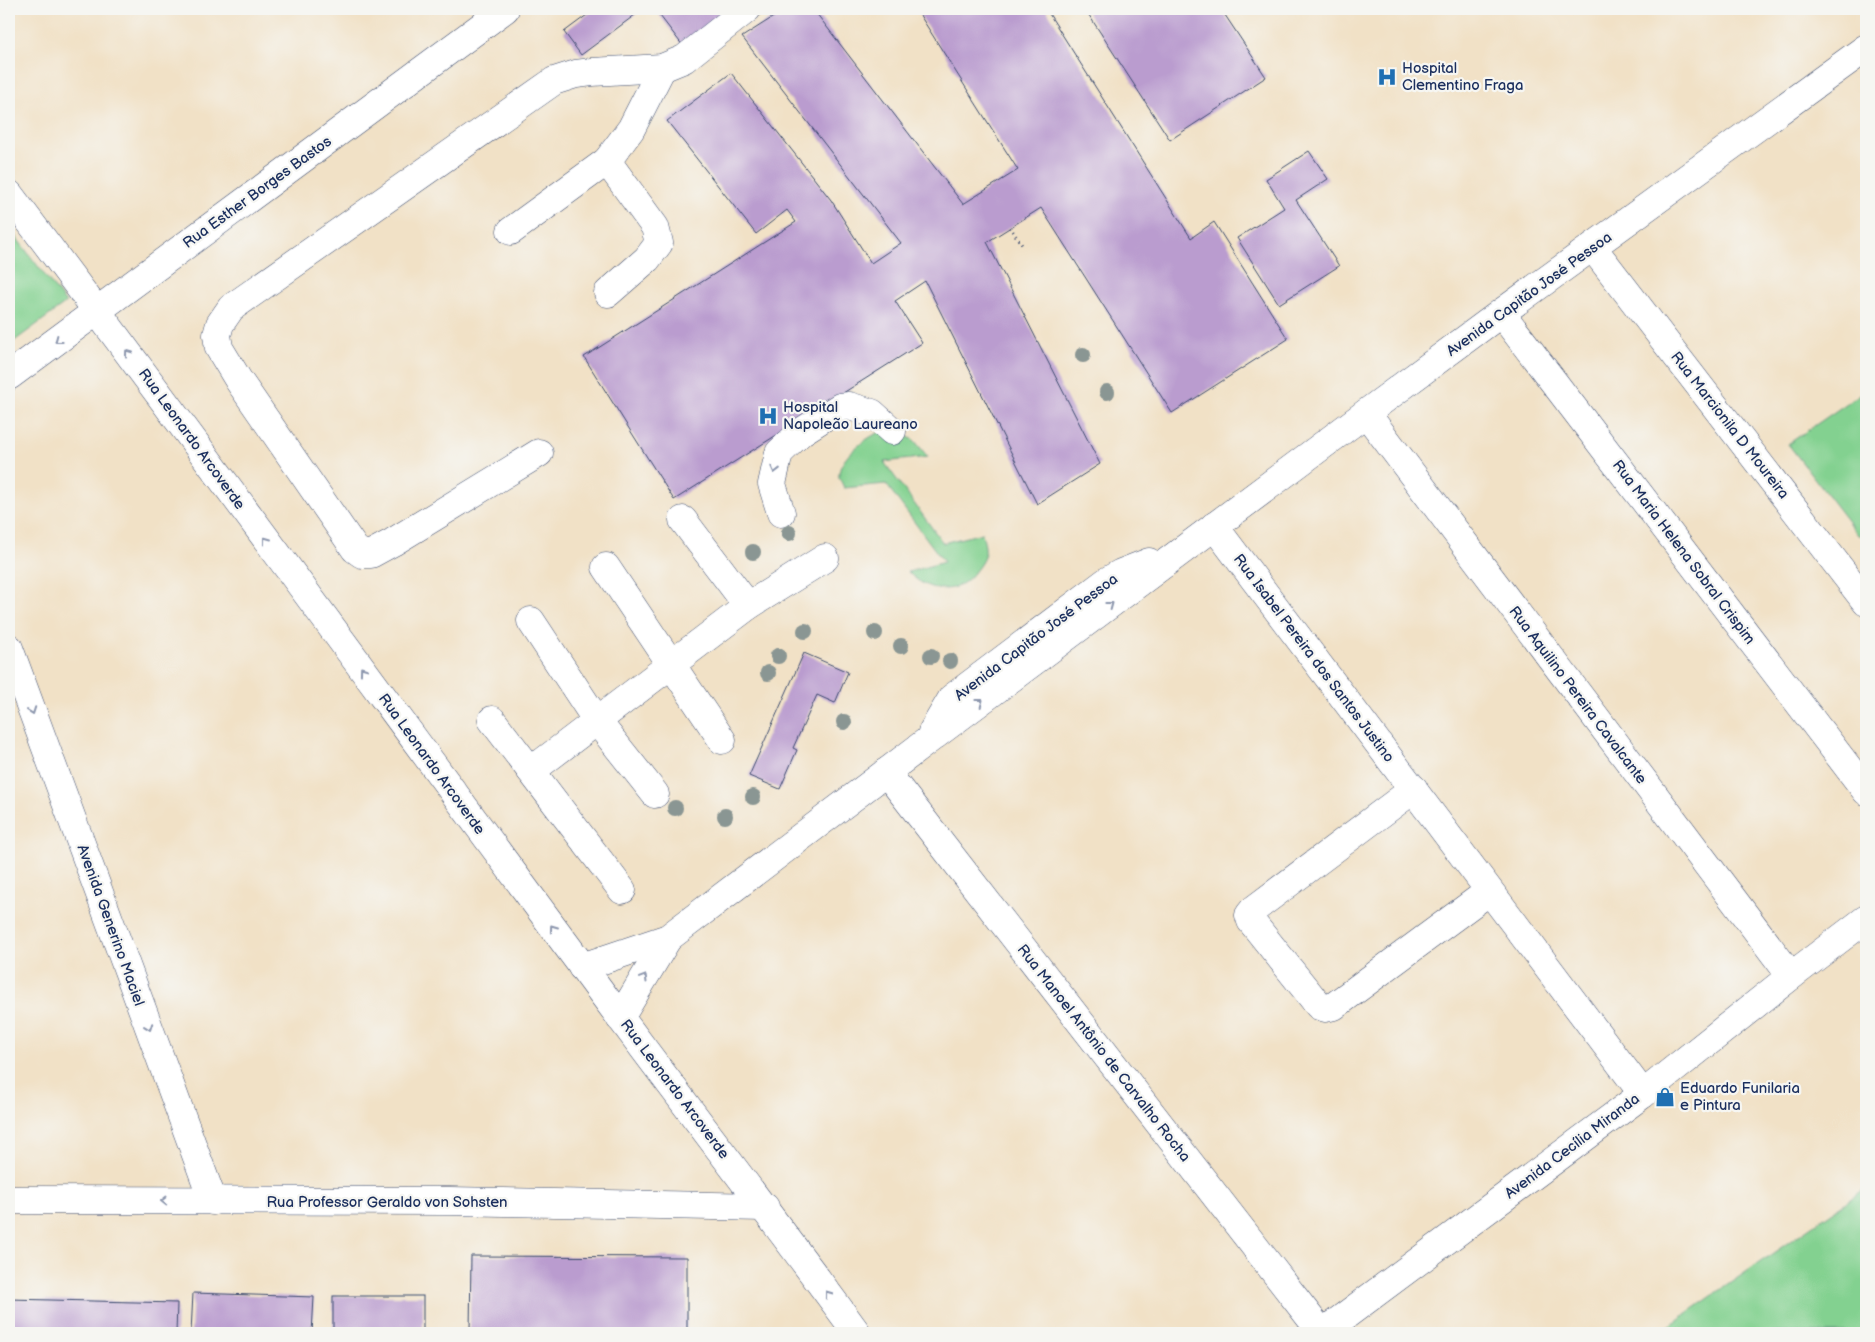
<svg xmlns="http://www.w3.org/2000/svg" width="1875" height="1342" viewBox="0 0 1875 1342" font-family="'Balsamiq Sans',sans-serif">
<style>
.green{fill:#83d190;stroke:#4f8077}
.building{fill:#ba9ccf}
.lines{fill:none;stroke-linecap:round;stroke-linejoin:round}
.minor-casing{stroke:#3b4a6e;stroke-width:29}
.path{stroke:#3b4a6e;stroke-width:3;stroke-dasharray:1 4;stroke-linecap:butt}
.minor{stroke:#fff;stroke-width:28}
.tree{fill:#8a9693}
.oneway{stroke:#8d97ae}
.labels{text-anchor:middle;stroke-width:4.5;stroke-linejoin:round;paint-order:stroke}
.poi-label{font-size:15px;fill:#1b2f5e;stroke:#f6f6f2;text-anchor:start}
.street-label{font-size:15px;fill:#1b2f5e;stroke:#f6f6f2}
</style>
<rect width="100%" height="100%" fill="#f6f6f2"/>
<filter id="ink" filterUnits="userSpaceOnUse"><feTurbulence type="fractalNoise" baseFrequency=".02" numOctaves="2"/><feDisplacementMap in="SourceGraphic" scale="10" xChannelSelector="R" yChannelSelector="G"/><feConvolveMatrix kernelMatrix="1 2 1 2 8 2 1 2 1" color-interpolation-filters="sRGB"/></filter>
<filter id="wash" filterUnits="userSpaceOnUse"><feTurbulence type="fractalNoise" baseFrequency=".0096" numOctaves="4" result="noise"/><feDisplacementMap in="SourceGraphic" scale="20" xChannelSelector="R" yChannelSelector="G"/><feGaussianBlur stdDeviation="1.12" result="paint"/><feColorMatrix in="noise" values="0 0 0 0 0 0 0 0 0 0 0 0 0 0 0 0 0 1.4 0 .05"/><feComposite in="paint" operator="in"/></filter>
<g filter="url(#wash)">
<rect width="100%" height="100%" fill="#f1e1c6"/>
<g class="green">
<polygon points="9,228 66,303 9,345"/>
<polygon points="1866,390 1866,531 1859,536 1788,444"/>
<path d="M898 432 914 440 928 457 884 462 943 543 982 533C983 539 986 546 985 553 984 559 980 565 976 570 958 597 928 593 908 572L944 562 886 484 844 488C843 485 840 480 839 477 837 460 864 439 878 433 884 431 892 432 898 432Z"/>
<polygon points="1866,1188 1866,1333 1659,1333"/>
</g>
<g id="blocks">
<g class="building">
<polygon points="595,9 643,9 581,55 564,32"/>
<polygon points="662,9 731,9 683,46 657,12"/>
<polygon points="786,9 813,9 963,204 1018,170 916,9 1046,9 1191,238 1214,222 1288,339 1172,413 1041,208 987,242 1100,464 1037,504 925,281 895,301 922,343 674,500 584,357 796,222 787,210 756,234 667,121 731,73 831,200 871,263 901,243 742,37"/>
<polygon points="1085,9 1221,9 1266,77 1170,140"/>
<polygon points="1309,151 1328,179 1296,200 1339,266 1279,304 1237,238 1284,208 1266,179"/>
<polygon points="804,653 848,672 835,703 817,695 793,748 797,750 780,789 749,776"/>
<polygon points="471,1256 687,1257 687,1333 470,1333"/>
<polygon points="193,1293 314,1297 312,1333 191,1333"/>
<rect x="333" y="1296" width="90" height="37"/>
<polygon points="9,1299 177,1303 176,1333 9,1333"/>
</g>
</g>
</g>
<g filter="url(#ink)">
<use href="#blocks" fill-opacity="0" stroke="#3b4a6e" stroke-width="1"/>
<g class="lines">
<defs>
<g id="minor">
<polyline points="607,161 655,227 659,243 647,259 608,293"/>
<path d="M9 194C201 448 389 706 579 962 671 1087 766 1209 857 1333"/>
<polyline points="511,231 607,161 631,129 662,68"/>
<polyline points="1593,248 1866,602"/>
<polyline points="1501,313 1866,791"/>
<polyline points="9,376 505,9"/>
<polyline points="1366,413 1791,976"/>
<polyline points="539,453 393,542 371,554 362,554 355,549 239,381 219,348 217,335 220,324 231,308 554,81 576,74 592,72 662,68 684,59 747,9"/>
<polyline points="781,513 772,484 779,453 801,432 840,407 849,406 872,413 892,431"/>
<polyline points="683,520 748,606"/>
<path d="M1214 526C1358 715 1499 905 1643 1094"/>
<polyline points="606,567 722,740"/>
<polyline points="531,621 597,721 655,794"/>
<polyline points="9,648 213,1201"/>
<polyline points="492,720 622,890"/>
<polyline points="932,732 952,698 1107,581 1121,573 1149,562"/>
<polyline points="531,771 748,606 825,558"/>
<polyline points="886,772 1322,1333"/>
<polyline points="1414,789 1253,910 1249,915 1251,921 1319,1006 1326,1008 1334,1006 1488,892"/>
<polyline points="582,967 668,938 926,742 1366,413 1501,313 1866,48"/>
<polyline points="620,1018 668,938"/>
<polyline points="9,1200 450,1201 765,1207"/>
<polyline points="1322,1333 1643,1094 1791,976 1866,919"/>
</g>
</defs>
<use href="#minor" class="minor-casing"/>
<polyline class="path" points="1010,227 1022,245"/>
<use href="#minor" class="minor"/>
</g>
<g class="tree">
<circle cx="1083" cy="355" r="8"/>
<circle cx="1107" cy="392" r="8"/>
<circle cx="789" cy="533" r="8"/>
<circle cx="753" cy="552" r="8"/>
<circle cx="805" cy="631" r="8"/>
<circle cx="875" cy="633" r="8"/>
<circle cx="901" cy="646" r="8"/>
<circle cx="778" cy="656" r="8"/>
<circle cx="931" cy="656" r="8"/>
<circle cx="950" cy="661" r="8"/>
<circle cx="768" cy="673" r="8"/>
<circle cx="844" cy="722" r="8"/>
<circle cx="753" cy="797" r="8"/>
<circle cx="675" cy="808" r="8"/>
<circle cx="725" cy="816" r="8"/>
</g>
<defs><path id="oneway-chevron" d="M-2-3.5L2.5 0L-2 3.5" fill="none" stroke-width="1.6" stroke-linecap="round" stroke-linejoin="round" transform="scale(1.25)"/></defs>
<g class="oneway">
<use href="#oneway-chevron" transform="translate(58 340) rotate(143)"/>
<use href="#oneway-chevron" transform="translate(128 353) rotate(-126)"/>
<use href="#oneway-chevron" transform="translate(775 470) rotate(104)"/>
<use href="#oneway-chevron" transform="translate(266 540) rotate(-126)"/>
<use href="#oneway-chevron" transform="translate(1110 605) rotate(-37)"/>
<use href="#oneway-chevron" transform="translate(363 670) rotate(-126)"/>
<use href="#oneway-chevron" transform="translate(980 702) rotate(-37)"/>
<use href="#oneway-chevron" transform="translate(32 711) rotate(70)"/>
<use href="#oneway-chevron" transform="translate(553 928) rotate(-126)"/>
<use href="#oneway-chevron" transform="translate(644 978) rotate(-59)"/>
<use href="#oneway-chevron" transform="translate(149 1027) rotate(70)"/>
<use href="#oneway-chevron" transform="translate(164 1201) rotate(-180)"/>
<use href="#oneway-chevron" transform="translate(828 1294) rotate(-126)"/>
</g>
</g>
<defs>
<symbol id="hospital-bare" viewBox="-9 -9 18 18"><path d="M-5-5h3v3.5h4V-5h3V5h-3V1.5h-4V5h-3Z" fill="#1f6fb2" stroke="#f6f6f2" stroke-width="2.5" paint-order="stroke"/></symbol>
<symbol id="shop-bare" viewBox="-9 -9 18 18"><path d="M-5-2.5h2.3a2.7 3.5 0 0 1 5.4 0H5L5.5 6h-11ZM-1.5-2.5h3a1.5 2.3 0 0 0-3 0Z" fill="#1f6fb2" stroke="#f6f6f2" stroke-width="2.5" paint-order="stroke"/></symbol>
</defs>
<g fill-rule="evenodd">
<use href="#hospital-bare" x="1373" y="63" width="28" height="28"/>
<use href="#hospital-bare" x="754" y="402" width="28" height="28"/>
<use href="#shop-bare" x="1651" y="1083" width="28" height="28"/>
</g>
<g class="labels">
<g class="poi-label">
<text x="1402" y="73">Hospital<tspan x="1402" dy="17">Clementino Fraga</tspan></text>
<text x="783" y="412">Hospital<tspan x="783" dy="17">Napoleão Laureano</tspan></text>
<text x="1680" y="1093">Eduardo Funilaria<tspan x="1680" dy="17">e Pintura</tspan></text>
</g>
<g class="street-label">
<text transform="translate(257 192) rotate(-36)" y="5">Rua Esther Borges Bastos</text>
<text transform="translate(1529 294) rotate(-36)" y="5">Avenida Capitão José Pessoa</text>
<text transform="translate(1730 425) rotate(52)" y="5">Rua Marcionila D Moureira</text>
<text transform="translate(192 439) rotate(54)" y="5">Rua Leonardo Arcoverde</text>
<text transform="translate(1684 552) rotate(53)" y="5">Rua Maria Helena Sobral Crispim</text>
<text transform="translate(1036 637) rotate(-37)" y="5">Avenida Capitão José Pessoa</text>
<text transform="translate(1314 658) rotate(53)" y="5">Rua Isabel Pereira dos Santos Justino</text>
<text transform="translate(1578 695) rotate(53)" y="5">Rua Aquilino Pereira Cavalcante</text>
<text transform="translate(432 764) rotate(54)" y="5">Rua Leonardo Arcoverde</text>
<text transform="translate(111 925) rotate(70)" y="5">Avenida Generino Maciel</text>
<text transform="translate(1104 1053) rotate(52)" y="5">Rua Manoel Antônio de Carvalho Rocha</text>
<text transform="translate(675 1089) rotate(53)" y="5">Rua Leonardo Arcoverde</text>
<text transform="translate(1572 1146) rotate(-37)" y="5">Avenida Cecília Miranda</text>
<text x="387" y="1207">Rua Professor Geraldo von Sohsten</text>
</g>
</g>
<rect width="1875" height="1342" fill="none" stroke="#f6f6f2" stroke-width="30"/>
</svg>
